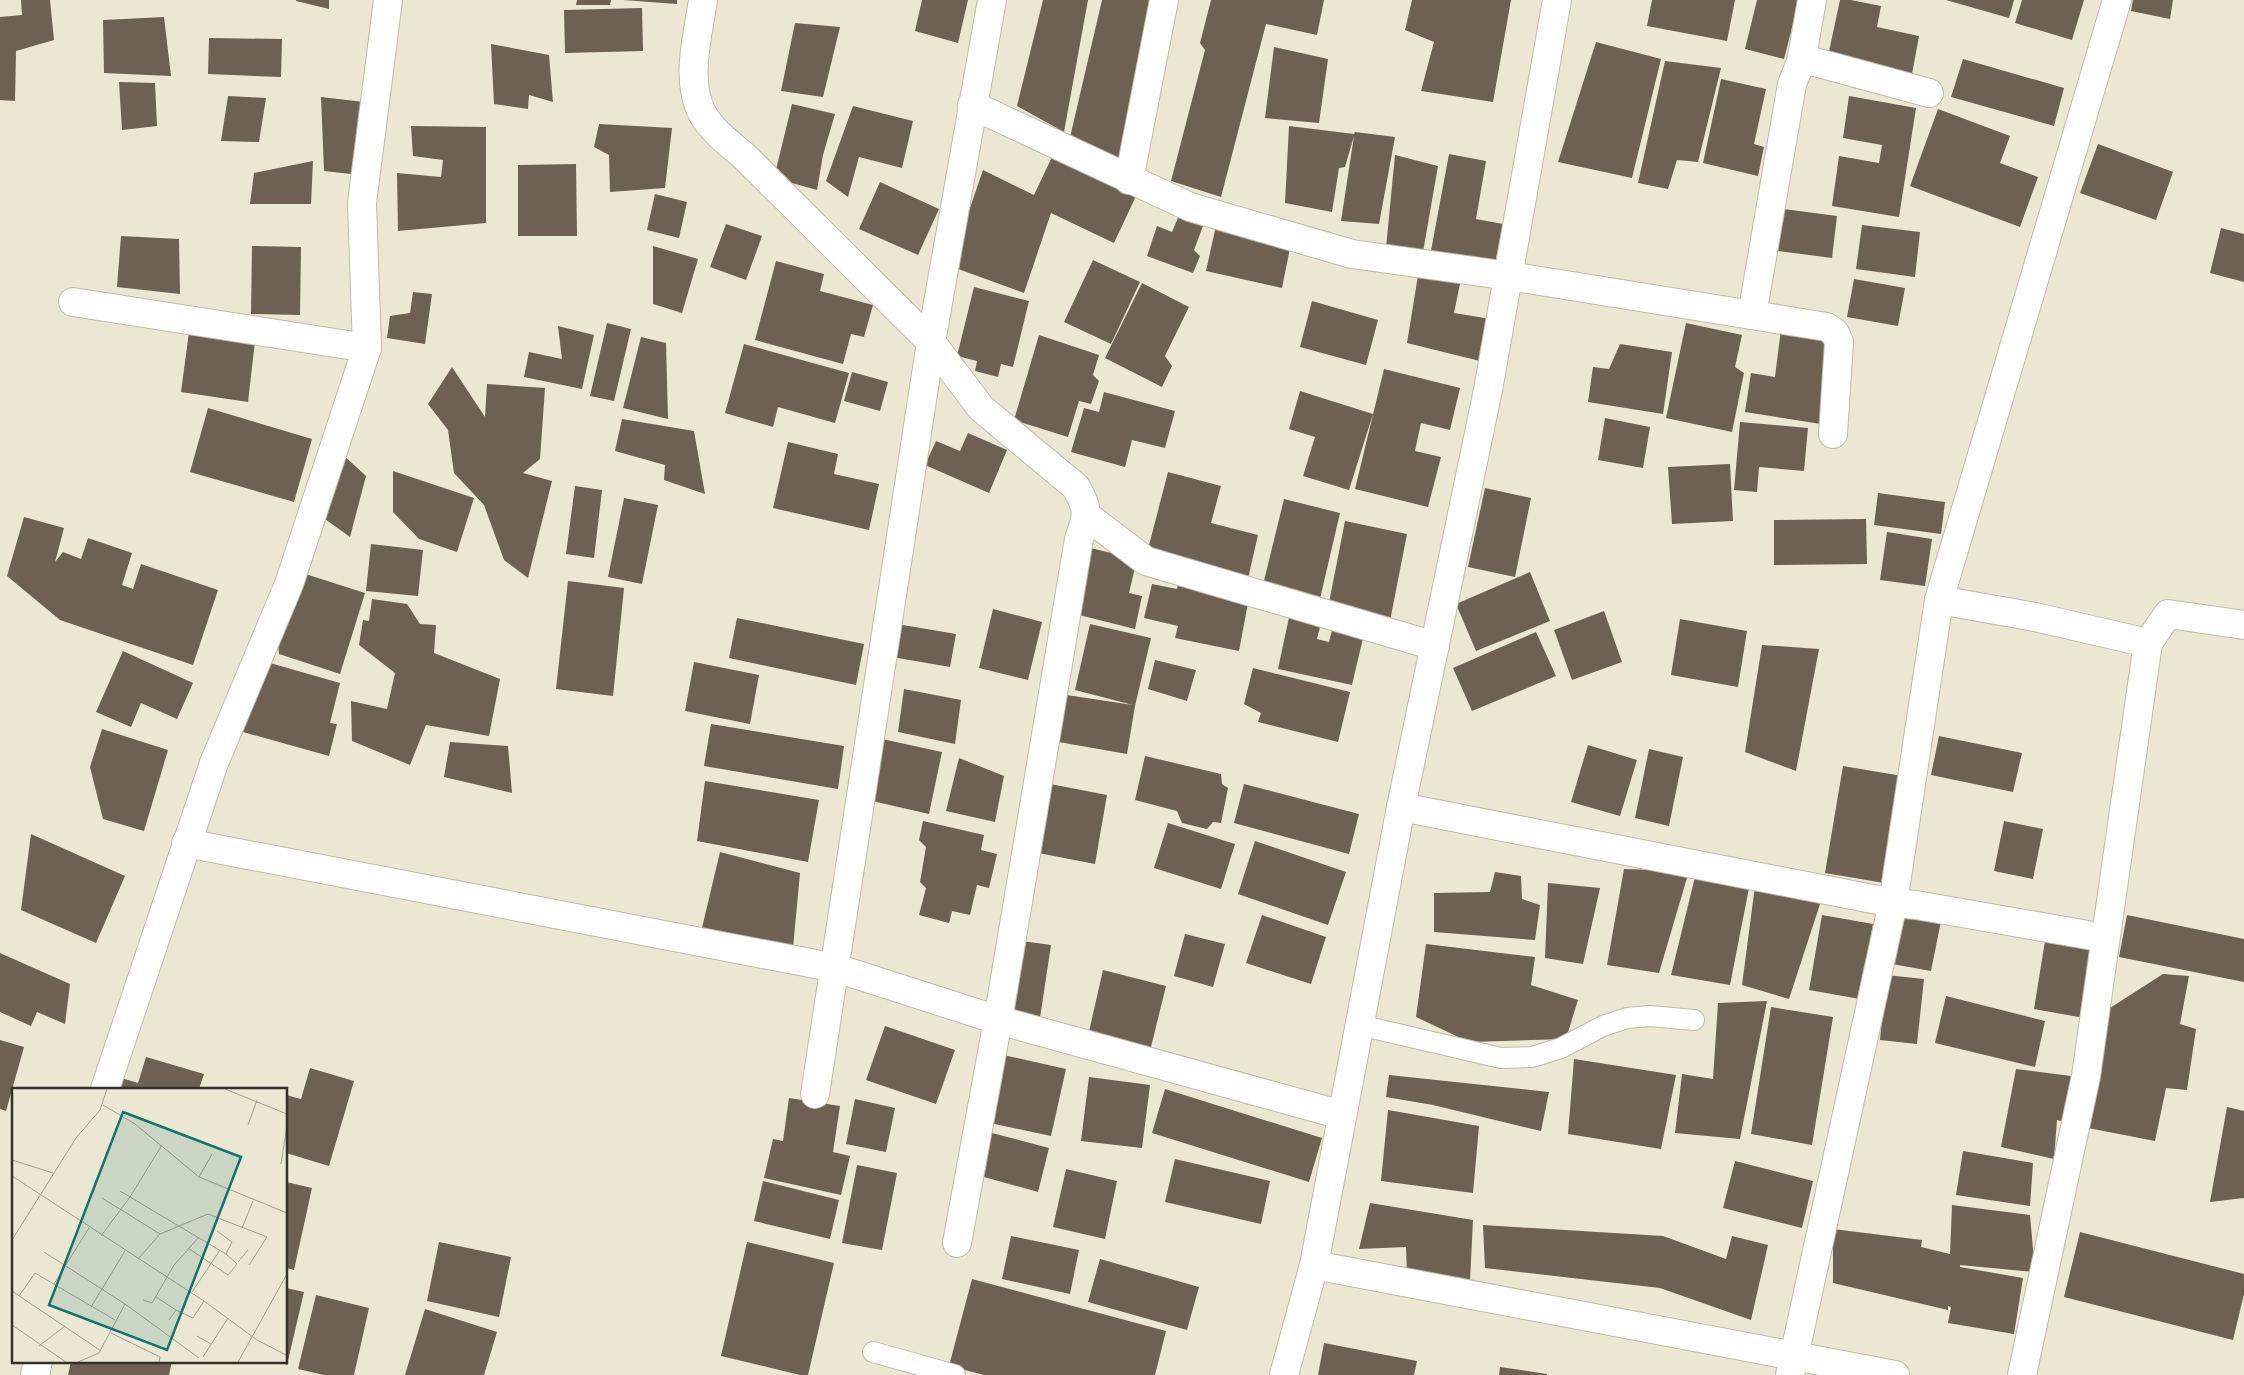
<svg xmlns="http://www.w3.org/2000/svg" width="2244" height="1375" viewBox="0 0 2244 1375" font-family="'Work Sans',sans-serif">
<style>
.building{fill:#6c6152}
.lines{fill:none;stroke-linecap:round;stroke-linejoin:round}
.service-casing{stroke:#bfbba7;stroke-width:22}
.minor-casing{stroke:#bfbba7;stroke-width:30}
.service{stroke:#fff;stroke-width:20}
.minor{stroke:#fff;stroke-width:28}
.inset-road{fill:none;stroke:#a29e8f;stroke-width:1}
.view{fill:#0f766e;fill-opacity:0.15;stroke:#0f766e;stroke-width:2.5}
.inset-edge{fill:none;stroke:#33312a;stroke-width:2.5}
</style>
<rect width="100%" height="100%" fill="#ece7d3"/>
<g class="building">
<polygon points="21,0 50,0 54,40 16,51 15,101 0,100 0,17 22,15"/>
<polygon points="296,0 329,0 329,9 296,1"/>
<polygon points="577,0 611,0 610,5 576,5"/>
<polygon points="623,0 677,0 677,4"/>
<polygon points="922,0 968,0 958,43 915,31"/>
<polygon points="1043,0 1088,0 1064,132 1017,106"/>
<polygon points="1102,0 1156,0 1120,160 1068,146"/>
<polygon points="1211,0 1324,0 1317,35 1266,24 1221,197 1171,181 1205,50 1200,43"/>
<polygon points="1412,0 1511,0 1493,102 1421,91 1434,42 1405,30"/>
<polygon points="1652,0 1735,0 1727,41 1647,26"/>
<polygon points="1757,0 1799,0 1784,59 1745,49"/>
<polygon points="1840,0 1851,0 1881,6 1877,27 1919,36 1912,74 1828,56"/>
<polygon points="1946,0 2014,0 2009,18"/>
<polygon points="2022,0 2084,0 2072,40 2015,23"/>
<polygon points="2133,0 2173,0 2170,19 2131,11"/>
<polygon points="642,8 643,51 565,53 564,10"/>
<polygon points="164,17 171,76 104,73 103,20"/>
<polygon points="795,23 840,27 823,97 781,91"/>
<polygon points="209,38 282,39 281,77 208,74"/>
<polygon points="1596,42 1661,59 1632,178 1558,162"/>
<polygon points="491,44 549,55 553,102 529,95 528,109 494,104"/>
<polygon points="1274,47 1328,59 1319,123 1265,118"/>
<polygon points="1963,59 2064,88 2054,126 1951,97"/>
<polygon points="1665,61 1721,68 1698,162 1677,160 1668,189 1638,183"/>
<polygon points="1721,79 1766,89 1754,144 1764,147 1758,176 1703,163"/>
<polygon points="119,82 155,83 157,126 122,130"/>
<polygon points="228,96 266,98 259,142 221,141"/>
<polygon points="1849,96 1916,108 1899,217 1832,206 1839,156 1879,163 1882,145 1843,138"/>
<polygon points="321,97 364,102 360,175 324,171"/>
<polygon points="792,104 835,114 823,155 817,190 774,178"/>
<polygon points="853,106 913,121 902,168 859,157 848,197 826,181"/>
<polygon points="1938,109 2010,136 2000,163 2038,177 2020,227 1910,186"/>
<polygon points="599,124 672,128 665,188 610,192 609,155 594,147"/>
<polygon points="411,126 486,127 486,223 398,231 397,173 441,177 443,160 413,156"/>
<polygon points="1289,126 1354,134 1355,132 1395,137 1379,224 1341,221 1354,136 1345,167 1339,168 1332,212 1285,203"/>
<polygon points="2098,144 2173,172 2156,220 2080,193"/>
<polygon points="1449,154 1486,161 1476,219 1503,224 1494,268 1430,256"/>
<polygon points="1395,155 1438,166 1423,252 1386,248"/>
<polygon points="1052,157 1136,196 1114,243 1051,213 1024,293 950,266 983,170 1034,195"/>
<polygon points="313,161 311,204 250,204 254,173"/>
<polygon points="576,164 577,236 518,236 518,165"/>
<polygon points="880,182 939,209 918,255 859,229"/>
<polygon points="655,194 687,202 679,238 647,230"/>
<polygon points="1776,208 1837,216 1832,258 1771,250"/>
<polygon points="1180,213 1206,218 1194,250 1200,256 1193,273 1147,256 1157,226 1172,232"/>
<polygon points="1217,221 1291,243 1282,288 1206,271"/>
<polygon points="726,224 762,236 746,280 710,267"/>
<polygon points="1862,225 1920,232 1915,277 1856,269"/>
<polygon points="2221,228 2244,234 2244,282 2210,273"/>
<polygon points="121,236 179,239 180,294 117,287"/>
<polygon points="252,246 301,247 300,315 251,314"/>
<polygon points="653,246 698,259 682,313 653,304"/>
<polygon points="1093,260 1140,282 1111,344 1064,322"/>
<polygon points="776,261 824,274 820,291 873,305 864,337 851,334 843,364 755,340"/>
<polygon points="1420,263 1462,274 1454,313 1491,319 1480,361 1407,343"/>
<polygon points="1854,279 1905,288 1898,326 1847,317"/>
<polygon points="1142,283 1189,307 1165,356 1172,366 1162,387 1105,358"/>
<polygon points="974,287 1029,301 1013,367 1001,364 998,377 975,371 977,361 957,356"/>
<polygon points="413,292 432,294 425,344 387,338 390,316 410,313"/>
<polygon points="1312,301 1378,320 1366,365 1300,347"/>
<polygon points="607,323 631,329 614,401 590,396"/>
<polygon points="1686,323 1742,335 1735,367 1744,373 1732,432 1666,418"/>
<polygon points="558,326 594,335 582,389 524,377 529,352 562,359"/>
<polygon points="1781,329 1834,336 1821,424 1745,412 1751,373 1775,377"/>
<polygon points="189,332 255,341 248,402 181,392"/>
<polygon points="1039,335 1099,355 1093,375 1099,381 1091,404 1079,401 1068,437 1014,420"/>
<polygon points="641,337 666,343 668,419 623,408"/>
<polygon points="744,344 849,373 835,423 778,407 773,427 725,413"/>
<polygon points="1620,344 1672,352 1663,414 1588,402 1593,367 1609,369"/>
<polygon points="452,367 485,417 487,384 545,388 540,459 523,473 552,481 528,578 504,560 484,505 454,473 448,430 428,404"/>
<polygon points="1384,369 1460,388 1450,430 1421,423 1415,451 1441,457 1428,507 1355,489"/>
<polygon points="852,372 888,382 880,411 844,401"/>
<polygon points="1300,391 1373,414 1349,490 1303,476 1315,437 1289,429"/>
<polygon points="1104,392 1175,411 1165,448 1132,440 1125,467 1071,452 1084,408 1099,412"/>
<polygon points="208,408 312,439 294,502 190,472"/>
<polygon points="1605,418 1650,427 1643,468 1598,460"/>
<polygon points="622,419 694,431 705,494 664,480 665,465 615,451"/>
<polygon points="1740,422 1808,428 1804,471 1759,467 1757,492 1734,490"/>
<polygon points="968,433 1007,450 989,493 925,465 936,441 960,451"/>
<polygon points="788,442 838,454 834,474 879,484 869,530 773,508"/>
<polygon points="340,452 366,476 350,537 325,519"/>
<polygon points="1730,464 1733,521 1672,524 1668,467"/>
<polygon points="393,471 474,498 457,552 419,539 393,512"/>
<polygon points="1168,472 1221,486 1211,523 1258,535 1247,583 1146,557"/>
<polygon points="575,486 602,490 594,558 566,554"/>
<polygon points="1485,488 1531,498 1515,577 1468,567"/>
<polygon points="1878,493 1945,502 1941,534 1874,525"/>
<polygon points="624,498 658,505 642,584 608,577"/>
<polygon points="1284,499 1340,513 1319,603 1262,589"/>
<polygon points="24,517 64,528 55,562 63,552 81,559 88,538 132,553 122,585 133,589 141,564 218,590 193,665 60,620 7,576"/>
<polygon points="1866,519 1867,564 1774,565 1774,520"/>
<polygon points="1345,521 1407,534 1390,621 1328,608"/>
<polygon points="1887,532 1932,539 1925,586 1880,580"/>
<polygon points="371,544 423,550 418,596 366,591"/>
<polygon points="1086,547 1137,559 1129,593 1142,596 1135,629 1071,613"/>
<polygon points="296,571 365,593 340,674 279,654 277,631"/>
<polygon points="1530,572 1550,621 1476,651 1456,604"/>
<polygon points="1180,576 1248,603 1239,651 1175,638 1178,626 1144,618 1152,584 1177,589"/>
<polygon points="568,581 624,588 613,696 556,689"/>
<polygon points="372,599 407,604 420,624 436,625 434,653 500,679 489,736 426,725 410,765 352,741 351,701 387,709 395,673 359,645 363,620 369,621"/>
<polygon points="1291,608 1323,615 1317,639 1329,642 1332,630 1363,638 1352,685 1278,669"/>
<polygon points="993,609 1042,622 1028,680 979,668"/>
<polygon points="1604,611 1622,662 1572,680 1554,630"/>
<polygon points="737,618 864,644 856,685 729,658"/>
<polygon points="1680,619 1747,631 1738,687 1671,675"/>
<polygon points="897,624 956,634 950,667 892,657"/>
<polygon points="1090,624 1151,638 1135,706 1127,754 1053,741 1060,694 1133,705 1075,690"/>
<polygon points="1536,632 1556,676 1472,711 1453,668"/>
<polygon points="1762,645 1819,649 1796,771 1745,752"/>
<polygon points="123,651 193,683 177,719 141,703 131,727 96,712"/>
<polygon points="1155,660 1196,670 1187,701 1148,689"/>
<polygon points="263,661 340,683 330,723 337,724 329,756 243,732"/>
<polygon points="694,662 759,675 750,724 685,711"/>
<polygon points="1253,668 1350,692 1338,742 1258,722 1261,713 1244,704"/>
<polygon points="904,689 961,700 955,744 898,732"/>
<polygon points="711,724 844,746 838,789 704,766"/>
<polygon points="102,729 168,750 144,831 103,819 90,767"/>
<polygon points="1939,736 2022,753 2013,792 1931,775"/>
<polygon points="882,739 942,752 929,814 868,800"/>
<polygon points="450,742 508,746 512,793 444,777"/>
<polygon points="1588,745 1637,760 1620,816 1571,802"/>
<polygon points="1649,749 1683,757 1669,826 1635,818"/>
<polygon points="1145,756 1221,774 1222,784 1228,788 1221,823 1213,822 1207,829 1182,823 1177,811 1135,800"/>
<polygon points="959,758 1004,776 995,822 946,811"/>
<polygon points="1843,766 1902,776 1884,883 1825,873"/>
<polygon points="705,781 819,800 808,862 697,841"/>
<polygon points="1035,781 1107,795 1095,864 1023,850"/>
<polygon points="1244,784 1359,814 1349,854 1234,823"/>
<polygon points="923,821 984,835 981,850 997,854 989,888 977,885 970,915 952,911 949,923 919,915 926,888 920,882 926,847 919,840"/>
<polygon points="2004,821 2043,829 2033,879 1994,871"/>
<polygon points="1168,823 1235,844 1221,889 1154,868"/>
<polygon points="31,834 125,876 96,943 21,910"/>
<polygon points="1255,841 1346,872 1328,925 1238,894"/>
<polygon points="720,852 800,873 793,948 701,932"/>
<polygon points="1624,869 1689,871 1659,973 1607,965"/>
<polygon points="1495,872 1521,876 1522,899 1540,905 1535,940 1434,932 1434,893 1490,892"/>
<polygon points="1695,877 1749,888 1730,985 1671,975"/>
<polygon points="1548,883 1600,888 1583,964 1545,958"/>
<polygon points="1755,886 1821,901 1789,999 1742,985"/>
<polygon points="1897,911 1942,916 1931,971 1892,964"/>
<polygon points="1262,915 1326,937 1311,984 1246,963"/>
<polygon points="1822,915 1873,924 1860,999 1809,990"/>
<polygon points="2127,915 2244,939 2244,982 2119,957"/>
<polygon points="1185,934 1225,944 1213,987 1174,976"/>
<polygon points="1022,941 1051,945 1040,1018 1011,1014"/>
<polygon points="2045,941 2102,948 2090,1019 2034,1009"/>
<polygon points="1426,944 1535,957 1531,985 1578,1000 1566,1039 1469,1042 1416,1017"/>
<polygon points="0,953 70,984 65,1024 37,1012 31,1026 0,1012"/>
<polygon points="1103,970 1166,986 1150,1051 1088,1036"/>
<polygon points="2163,974 2189,976 2180,1024 2196,1029 2187,1090 2166,1088 2155,1141 2088,1128 2099,1015"/>
<polygon points="1886,975 1924,979 1917,1044 1880,1040"/>
<polygon points="1946,996 2045,1021 2035,1067 1935,1043"/>
<polygon points="1767,1001 1740,1139 1675,1133 1682,1074 1713,1079 1718,1003"/>
<polygon points="1771,1007 1833,1017 1812,1145 1751,1134"/>
<polygon points="885,1026 955,1050 936,1104 866,1080"/>
<polygon points="0,1040 24,1047 6,1111 0,1109"/>
<polygon points="999,1054 1066,1069 1051,1136 985,1122"/>
<polygon points="146,1057 204,1074 199,1089 115,1089 118,1077 138,1083"/>
<polygon points="1574,1059 1676,1075 1661,1149 1568,1134"/>
<polygon points="310,1068 354,1081 329,1166 286,1153 286,1095 301,1099"/>
<polygon points="2016,1069 2071,1076 2069,1123 2057,1120 2054,1159 2001,1147"/>
<polygon points="1389,1075 1549,1092 1541,1131 1433,1105 1386,1097"/>
<polygon points="1089,1077 1150,1085 1142,1148 1081,1141"/>
<polygon points="1165,1089 1322,1138 1309,1182 1152,1133"/>
<polygon points="789,1098 840,1106 833,1152 850,1156 841,1195 764,1178 773,1139 783,1141"/>
<polygon points="855,1099 895,1108 886,1152 846,1144"/>
<polygon points="2227,1107 2244,1111 2244,1198 2210,1202"/>
<polygon points="1388,1110 1479,1126 1473,1193 1381,1181"/>
<polygon points="988,1132 1049,1148 1038,1192 977,1175"/>
<polygon points="1963,1151 2033,1163 2030,1206 1956,1195"/>
<polygon points="1175,1159 1270,1181 1261,1224 1165,1202"/>
<polygon points="1735,1161 1813,1181 1802,1228 1723,1208"/>
<polygon points="857,1165 897,1173 882,1250 842,1243"/>
<polygon points="1066,1169 1117,1181 1105,1239 1053,1227"/>
<polygon points="763,1181 839,1200 830,1239 754,1221"/>
<polygon points="286,1182 312,1188 294,1270 286,1268"/>
<polygon points="1370,1203 1473,1220 1470,1281 1407,1276 1406,1247 1359,1249"/>
<polygon points="1952,1205 2030,1215 2035,1272 1960,1265 1960,1267 2023,1278 2014,1334 1948,1323 1951,1307 1948,1306 1948,1310 1833,1283 1833,1229 1922,1240 1921,1247 1950,1254"/>
<polygon points="1483,1225 1663,1236 1726,1259 1732,1236 1768,1245 1751,1320 1660,1288 1485,1268"/>
<polygon points="2080,1232 2244,1274 2244,1294 2233,1340 2064,1297"/>
<polygon points="1011,1236 1079,1250 1070,1294 1002,1279"/>
<polygon points="439,1242 511,1257 499,1317 427,1301"/>
<polygon points="747,1242 834,1263 808,1375 800,1375 721,1356"/>
<polygon points="1100,1259 1199,1287 1187,1330 1088,1302"/>
<polygon points="972,1279 1166,1331 1155,1375 984,1375 949,1366"/>
<polygon points="286,1288 304,1292 287,1365 279,1362 286,1361"/>
<polygon points="316,1295 369,1308 354,1375 324,1375 298,1369"/>
<polygon points="425,1309 497,1332 484,1375 405,1375"/>
<polygon points="1324,1343 1417,1361 1414,1375 1318,1375"/>
<polygon points="71,1361 172,1361 169,1375 68,1375"/>
<polygon points="1500,1367 1547,1374 1547,1375 1499,1375"/>
</g>
<g class="lines">
<defs>
<g id="service">
<polyline points="1359,1025 1501,1058 1532,1057 1561,1048 1603,1026 1627,1018 1650,1016 1694,1020"/>
<polyline points="873,1352 955,1375"/>
</g>
<g id="minor">
<path d="M703 0C698 35 685 79 702 113 711 130 731 145 745 157L931 342 981 408 1076 487C1089 511 1088 514 1079 539L998 1020 957 1243"/>
<polyline points="1801,62 1812,0"/>
<polyline points="972,105 1190,207 1352,254 1509,276 1827,327 1835,333 1839,342 1833,434"/>
<polyline points="1129,180 1164,0"/>
<polyline points="73,302 367,348"/>
<polyline points="1752,315 1792,84 1801,62 1815,62 1929,93"/>
<polyline points="1087,516 1146,561 1435,646"/>
<polyline points="1939,600 2035,617 2148,643 2168,614 2244,625"/>
<polyline points="1401,807 1893,903 1916,905 2105,938"/>
<polyline points="186,843 836,968 998,1020 1342,1115"/>
<polyline points="105,1089 214,763 289,584 367,348 362,203 388,0"/>
<polyline points="815,1094 931,342 992,0"/>
<polyline points="1314,1265 1895,1375"/>
<polyline points="35,1375 38,1361"/>
<polyline points="1284,1375 1314,1265 1401,807 1488,390 1557,0"/>
<polyline points="1790,1375 1893,903 1939,600 2117,0"/>
<polyline points="2022,1375 2086,1076 2148,643"/>
</g>
</defs>
<use href="#service" class="service-casing"/>
<use href="#minor" class="minor-casing"/>
<use href="#service" class="service"/>
<use href="#minor" class="minor"/>
</g>
<g transform="translate(12 1088)">
<rect width="275" height="275" fill="#ece7d3"/>
<path class="inset-road" d="M213 1 275 26M91 17 123 36 187 89 275 125M236 37 245 12M0 72 41 85M269 76 275 37M0 88 192 213 245 252 274 267M187 89 200 66M108 103 214 166 225 176 216 187 176 160M90 110 148 146 196 126 255 149 237 177M230 140 241 113M205 143 220 154 214 166M89 148 118 109 150 57M0 152 64 50 88 22 95 1M32 164 113 216 187 270M126 171 148 146M226 174 236 162M42 196 77 140M0 203 89 263M180 204 208 162M7 208 23 185 103 232M144 209 164 222 157 232M131 212 140 215 162 177 187 149M79 219 113 163M164 222 181 230 192 213M0 237 54 274M99 245 148 269 147 274M185 248 199 256M27 258 53 238M191 269 216 230M66 274 87 265 113 216M226 274 275 186"/>
<path class="view" d="M111 24 229 69 155 262 37 217Z"/>
<rect width="275" height="275" class="inset-edge"/>
</g>
</svg>
